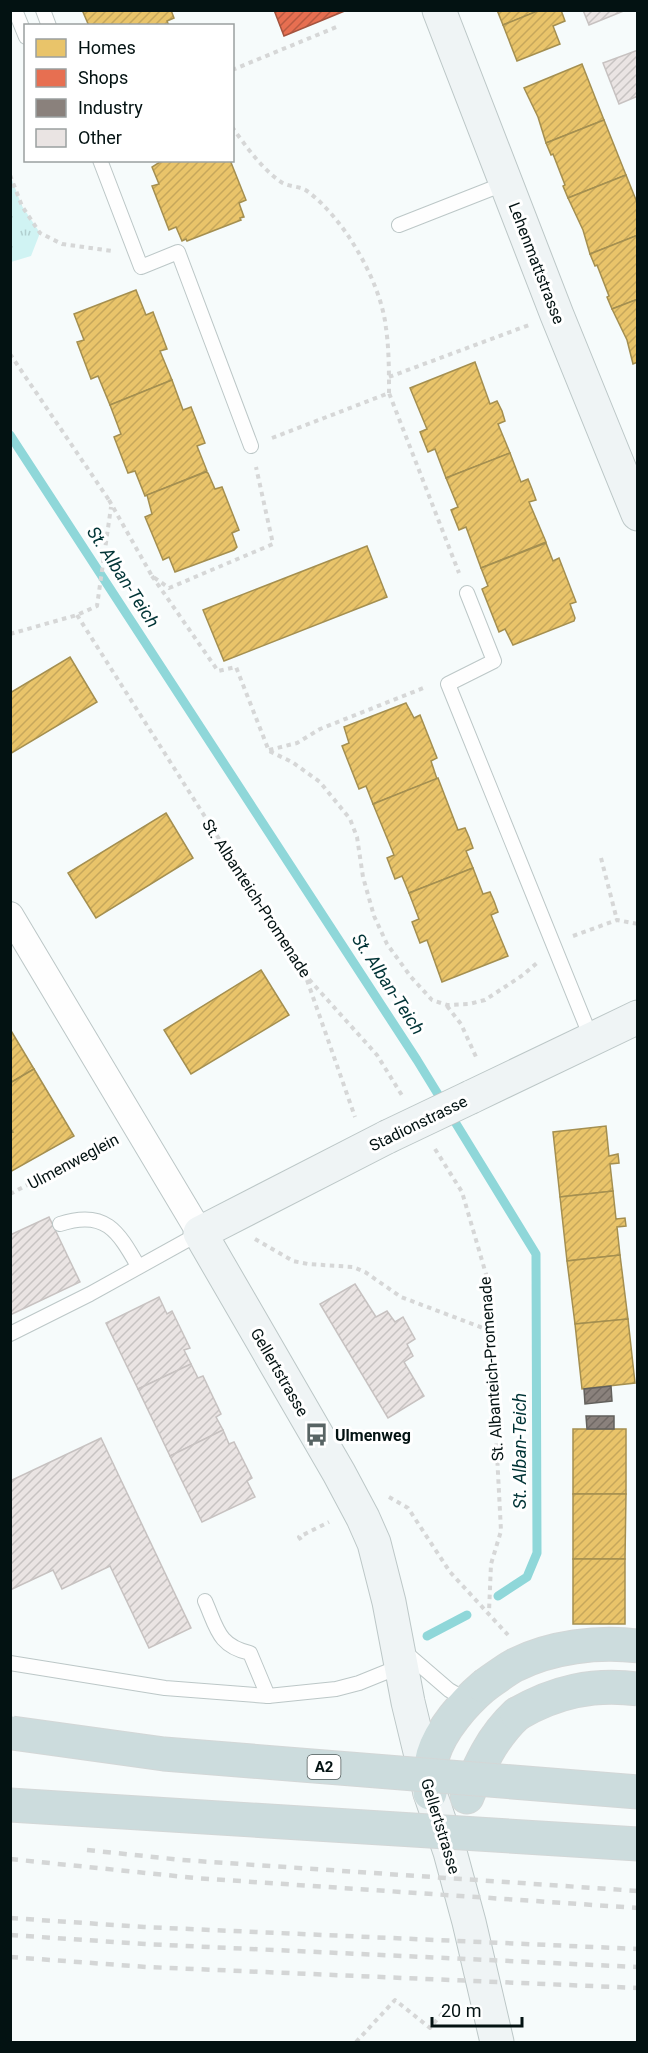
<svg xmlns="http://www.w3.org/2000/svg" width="648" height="2053" viewBox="0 0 648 2053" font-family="Roboto,sans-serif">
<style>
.grass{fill:url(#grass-tufts)}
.homes{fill:url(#homes-hatch);stroke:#a48f50;stroke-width:1.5}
.shops{fill:url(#shops-hatch);stroke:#a3533e;stroke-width:1.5}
.industry{fill:url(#industry-hatch);stroke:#62605c;stroke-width:1.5}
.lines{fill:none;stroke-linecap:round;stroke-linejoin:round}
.stream{stroke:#8fd7d9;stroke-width:9}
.building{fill:url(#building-hatch);stroke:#c7c2c1;stroke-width:1.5}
.lane-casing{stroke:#bcc7c7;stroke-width:16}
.street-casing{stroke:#bcc7c7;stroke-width:28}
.secondary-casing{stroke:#bcc7c7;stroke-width:35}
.highway-casing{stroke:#d3d7d7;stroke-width:35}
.path{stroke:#d6d7d7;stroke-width:4;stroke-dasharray:4.5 4.5;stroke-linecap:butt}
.lane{stroke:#fefefe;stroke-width:14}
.street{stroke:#fefefe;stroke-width:26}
.secondary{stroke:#eff4f5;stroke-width:33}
.highway{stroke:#ccdcdd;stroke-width:33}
.rail{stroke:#d4d6d6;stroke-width:4.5;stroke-dasharray:8 8;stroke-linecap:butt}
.secondary-bridge-casing{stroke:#bcc7c7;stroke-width:35;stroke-linecap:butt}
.highway-bridge-casing{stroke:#d3d7d7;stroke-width:35;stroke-linecap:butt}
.secondary-bridge{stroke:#eff4f5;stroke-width:33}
.highway-bridge{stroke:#ccdcdd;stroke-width:33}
.labels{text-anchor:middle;stroke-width:6;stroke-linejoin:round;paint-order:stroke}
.shield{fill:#fff;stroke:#4f5959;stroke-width:1.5}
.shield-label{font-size:15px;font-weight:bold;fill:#031212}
.street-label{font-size:16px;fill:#031212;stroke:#fff}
.poi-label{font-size:16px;font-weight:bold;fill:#031212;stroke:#fff;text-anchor:start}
.water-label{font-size:18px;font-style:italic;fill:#013436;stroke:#fff}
</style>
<defs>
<pattern id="grass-tufts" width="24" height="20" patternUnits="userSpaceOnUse" patternTransform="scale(1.5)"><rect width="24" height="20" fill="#d0f3f3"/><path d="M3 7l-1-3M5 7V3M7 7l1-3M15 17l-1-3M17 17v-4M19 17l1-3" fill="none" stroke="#b1cfcf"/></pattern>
<pattern id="homes-hatch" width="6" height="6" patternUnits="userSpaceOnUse" patternTransform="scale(1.5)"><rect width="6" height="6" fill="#e9c46a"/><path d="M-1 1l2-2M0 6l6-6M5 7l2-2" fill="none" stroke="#c6a75b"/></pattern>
<pattern id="shops-hatch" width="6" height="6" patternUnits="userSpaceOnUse" patternTransform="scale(1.5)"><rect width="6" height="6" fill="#e76f51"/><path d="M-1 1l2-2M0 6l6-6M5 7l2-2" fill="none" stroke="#b95a42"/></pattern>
<pattern id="industry-hatch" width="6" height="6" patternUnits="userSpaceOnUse" patternTransform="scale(1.5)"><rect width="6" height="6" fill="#8a817c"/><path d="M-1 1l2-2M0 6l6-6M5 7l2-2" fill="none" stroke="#6f6864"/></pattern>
<pattern id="building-hatch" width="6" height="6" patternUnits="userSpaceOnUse" patternTransform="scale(1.5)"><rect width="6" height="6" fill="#eae4e3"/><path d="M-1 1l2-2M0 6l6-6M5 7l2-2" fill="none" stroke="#c7c3c2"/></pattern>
</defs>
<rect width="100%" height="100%" fill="#f6fbfb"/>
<polygon class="grass" points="10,175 22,206 40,233 31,256 11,262"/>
<g class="homes">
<polygon points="87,10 171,10 174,18 167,21 169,26 89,26 83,12"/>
<polygon points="497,10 540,10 503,25"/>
<polygon points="540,10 561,10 565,21 553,26 560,44 517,61 503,25"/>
<polygon points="582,64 604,120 546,143 538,117 524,88"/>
<polygon points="604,120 626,175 568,198 563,186 565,185 553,154 551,155 546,143"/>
<polygon points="163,160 230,160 246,200 239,203 244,217 240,218 241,220 187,241 186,239 182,241 176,227 169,230 152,186 159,184 152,167"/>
<polygon points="626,175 638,205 638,235 590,254 583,230 568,198"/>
<polygon points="638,235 638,299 612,309 607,297 609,296 597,265 595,266 590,254"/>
<polygon points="136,290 146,315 153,312 167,349 160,351 172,380 110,405 98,376 91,379 77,342 84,340 74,314"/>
<polygon points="638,299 638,362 633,364 627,340 612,309"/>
<polygon points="475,362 490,404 497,401 502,411 505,421 498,424 510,453 446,478 435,449 428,452 420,432 427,429 410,388"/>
<polygon points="172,380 183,410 191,407 205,443 197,446 207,471 145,496 135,471 128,473 114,437 121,434 110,405"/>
<polygon points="510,453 521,482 528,479 532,489 536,500 529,502 546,542 481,568 466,527 459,530 451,510 458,507 446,478"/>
<polygon points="206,472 208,473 215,489 222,487 239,530 232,533 237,547 234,550 175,572 169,557 163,560 145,517 152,514 147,495"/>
<polygon points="546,543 553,561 559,558 576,602 570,604 575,618 574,621 513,645 505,629 499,632 482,589 488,586 481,568"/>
<polygon points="367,546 387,597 224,661 203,610"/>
<polygon points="70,657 97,702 10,754 10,693"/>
<polygon points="406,703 414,718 420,715 437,758 431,761 437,779 373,804 366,786 359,789 342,746 349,743 344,727"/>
<polygon points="438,778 458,830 465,828 469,837 473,848 466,851 473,868 409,893 402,876 395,879 387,858 394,855 373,804"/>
<polygon points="166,813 193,858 96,918 68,873"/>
<polygon points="473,868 483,894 490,892 494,901 498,912 491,915 508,956 442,982 427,940 420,943 412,922 419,919 409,893"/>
<polygon points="261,970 289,1015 191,1074 164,1030"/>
<polygon points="10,1029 34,1069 10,1083"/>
<polygon points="34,1069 74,1136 10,1172 10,1133 13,1132 10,1128 10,1083"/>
<polygon points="606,1126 609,1156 618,1154 619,1163 610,1164 613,1191 560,1197 553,1132"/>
<polygon points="613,1191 616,1219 625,1218 626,1226 617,1227 620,1255 567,1261 560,1197"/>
<polygon points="620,1255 628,1319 575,1324 567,1261"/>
<polygon points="628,1319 635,1383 582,1389 575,1324"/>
<rect x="573" y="1429" width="53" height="65"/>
<polygon points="573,1494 626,1494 625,1559 573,1559"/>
<rect x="573" y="1559" width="52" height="65"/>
</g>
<polygon class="shops" points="274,10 347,10 284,36"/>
<g class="industry">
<polygon points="611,1386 612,1401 585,1404 584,1389"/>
<polygon points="586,1416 614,1416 614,1429 587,1429"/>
</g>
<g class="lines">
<g class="stream">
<polyline points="10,435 417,1060 536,1254 537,1553 527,1577 498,1596"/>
<polyline points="427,1636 467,1615"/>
</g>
</g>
<g class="building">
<polygon points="583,10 626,10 589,25"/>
<polygon points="638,50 638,96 619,104 603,63"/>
<polygon points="49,1217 80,1282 10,1315 10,1235"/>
<polygon points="355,1284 376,1317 387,1311 395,1322 403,1317 415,1339 407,1344 413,1356 404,1362 424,1396 388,1418 320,1304"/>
<polygon points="159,1297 167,1314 172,1311 190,1348 184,1350 191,1364 138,1389 106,1323"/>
<polygon points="191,1364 198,1378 203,1376 221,1414 216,1417 223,1430 170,1456 138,1389"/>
<polygon points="223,1430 229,1444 234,1442 252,1478 247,1481 255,1497 202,1522 170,1456"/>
<polygon points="101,1438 191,1628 149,1648 110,1566 62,1589 53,1570 10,1590 10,1481"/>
</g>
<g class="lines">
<defs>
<g id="lane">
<polyline points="15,10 26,37"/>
<polyline points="43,10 49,26"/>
<polyline points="100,160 141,267 178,252 251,446"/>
<polyline points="399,225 506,183"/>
<polyline points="467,593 494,661 448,684 592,1040"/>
<path d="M60 1224C105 1209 118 1231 138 1266"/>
<polyline points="10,1334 90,1294 200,1233"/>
<path d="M205 1601C217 1628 218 1646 250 1653L268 1696"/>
<polyline points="406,1653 449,1690 468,1701"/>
<polyline points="10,1663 165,1688 268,1696 336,1689 359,1683 401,1666"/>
</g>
<polyline id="street" points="10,915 200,1233"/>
<g id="secondary">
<polyline points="439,10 557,315 638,514"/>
<polyline points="471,1097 638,1017"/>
<polyline points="387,1137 200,1233 339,1473 363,1518 374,1543 389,1602 408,1702 430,1793 450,1852 469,1922 497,2042"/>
</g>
<g id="highway">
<path d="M430 1793C431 1781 430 1766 433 1755 441 1729 464 1703 484 1686"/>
<path d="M467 1797C479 1766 492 1737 517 1714"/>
</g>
</defs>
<use href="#lane" class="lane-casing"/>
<use href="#street" class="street-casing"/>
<use href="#secondary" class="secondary-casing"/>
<use href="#highway" class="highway-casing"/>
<g class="path">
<polyline points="232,70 339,26"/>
<path d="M232 127C245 145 262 169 281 182 289 187 300 186 307 191 344 218 381 282 386 328 389 349 389 371 389 393"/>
<polyline points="10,175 22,206 40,233 62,244 112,251"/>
<polyline points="10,354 109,500"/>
<polyline points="389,377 529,325"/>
<polyline points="272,438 389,393 459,573"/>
<polyline points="109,500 152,576 169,588 273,544 256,467"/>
<polyline points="152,576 218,671 236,667 269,751 292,762 320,782 350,819 357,837 363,877 374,916 387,944 411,977 432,1000 447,1005 469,1004 485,1000 523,975 538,962"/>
<polyline points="77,615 306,976 377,1055 403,1097"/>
<polyline points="10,634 77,615 97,606 111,507"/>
<polyline points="269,750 297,743 320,729 426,687"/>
<polyline points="601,858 617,920"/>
<polyline points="573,936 617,920 638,924"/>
<polyline points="307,980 355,1117"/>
<polyline points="447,1006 461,1024 477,1059"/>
<polyline points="435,1149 462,1192 488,1281 501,1531 491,1564 489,1612"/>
<polyline points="10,1194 113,1140"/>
<polyline points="255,1239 293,1261 308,1264 353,1267 365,1272 401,1297 491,1331"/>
<polyline points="389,1497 408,1508 450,1572 508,1635"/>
<polyline points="301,1540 299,1537 329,1522"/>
<polyline points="356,2042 395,2000 430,2028 451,2003"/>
</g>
<use href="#lane" class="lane"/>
<use href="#street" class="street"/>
<use href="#secondary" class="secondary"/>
<use href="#highway" class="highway"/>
<g class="rail">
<polyline points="87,1850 182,1860 638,1891"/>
<polyline points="10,1859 195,1878 638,1908"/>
<polyline points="10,1918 144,1927 638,1949"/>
<polyline points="10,1935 145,1944 638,1967"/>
<polyline points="10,1957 147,1967 638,1988"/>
</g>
<defs>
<polyline id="secondary-bridge" points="387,1137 471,1097"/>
<g id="highway-bridge">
<path d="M484 1686C494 1679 504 1671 515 1665 551 1647 598 1641 638 1646"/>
<path d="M517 1714C555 1692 593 1683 638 1689"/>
<polyline points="12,1733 164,1754 638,1792"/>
<polyline points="10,1805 638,1844"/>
</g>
</defs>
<use href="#secondary-bridge" class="secondary-bridge-casing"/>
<use href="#highway-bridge" class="highway-bridge-casing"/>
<use href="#secondary-bridge" class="secondary-bridge"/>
<use href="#highway-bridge" class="highway-bridge"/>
</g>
<defs>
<symbol id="bus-bare" viewBox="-9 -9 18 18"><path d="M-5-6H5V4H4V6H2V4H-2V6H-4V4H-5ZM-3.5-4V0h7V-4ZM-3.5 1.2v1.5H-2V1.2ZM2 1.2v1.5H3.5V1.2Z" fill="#586464" stroke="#fff" stroke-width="2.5" paint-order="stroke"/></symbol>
</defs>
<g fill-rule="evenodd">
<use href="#bus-bare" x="300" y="1418" width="33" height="33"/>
</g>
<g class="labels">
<rect class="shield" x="307.5" y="1755" width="33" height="24" rx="4.5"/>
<g class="shield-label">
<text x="324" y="1772">A2</text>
</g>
<g class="street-label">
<text transform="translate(537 263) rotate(69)" y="6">Lehenmattstrasse</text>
<text transform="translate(257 898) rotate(57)" y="6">St. Albanteich-Promenade</text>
<text transform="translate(418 1123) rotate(-26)" y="6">Stadionstrasse</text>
<text transform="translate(73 1161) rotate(-28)" y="6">Ulmenweglein</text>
<text transform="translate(491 1369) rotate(-94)" y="6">St. Albanteich-Promenade</text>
<text transform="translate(280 1372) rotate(60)" y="6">Gellertstrasse</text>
<text transform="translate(441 1826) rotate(73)" y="6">Gellertstrasse</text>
</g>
<g class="poi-label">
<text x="335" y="1441">Ulmenweg</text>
</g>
<g class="water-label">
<text transform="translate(123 577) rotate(57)" y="6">St. Alban-Teich</text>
<text transform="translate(388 984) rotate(57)" y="6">St. Alban-Teich</text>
<text transform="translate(520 1451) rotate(-90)" y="6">St. Alban-Teich</text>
</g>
</g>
<rect width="648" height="2053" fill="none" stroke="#031212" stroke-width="24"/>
<rect x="24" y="24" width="210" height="138" fill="#ffffff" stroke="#9aa0a0" stroke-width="1.5"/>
<rect x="36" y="39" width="30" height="18" fill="#e9c46a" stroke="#9aa0a0" stroke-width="1.5"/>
<text x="78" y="54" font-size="18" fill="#031212">Homes</text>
<rect x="36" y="69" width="30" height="18" fill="#e76f51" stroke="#9aa0a0" stroke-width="1.5"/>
<text x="78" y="84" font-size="18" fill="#031212">Shops</text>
<rect x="36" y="99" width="30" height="18" fill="#8a817c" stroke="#9aa0a0" stroke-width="1.5"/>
<text x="78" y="114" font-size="18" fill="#031212">Industry</text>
<rect x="36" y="129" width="30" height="18" fill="#eae4e3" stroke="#9aa0a0" stroke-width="1.5"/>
<text x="78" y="144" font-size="18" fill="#031212">Other</text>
<path d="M432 2017v9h90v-9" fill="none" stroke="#031212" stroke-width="3"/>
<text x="441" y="2017" font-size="18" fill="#031212" stroke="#ffffff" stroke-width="4.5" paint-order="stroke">20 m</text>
</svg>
